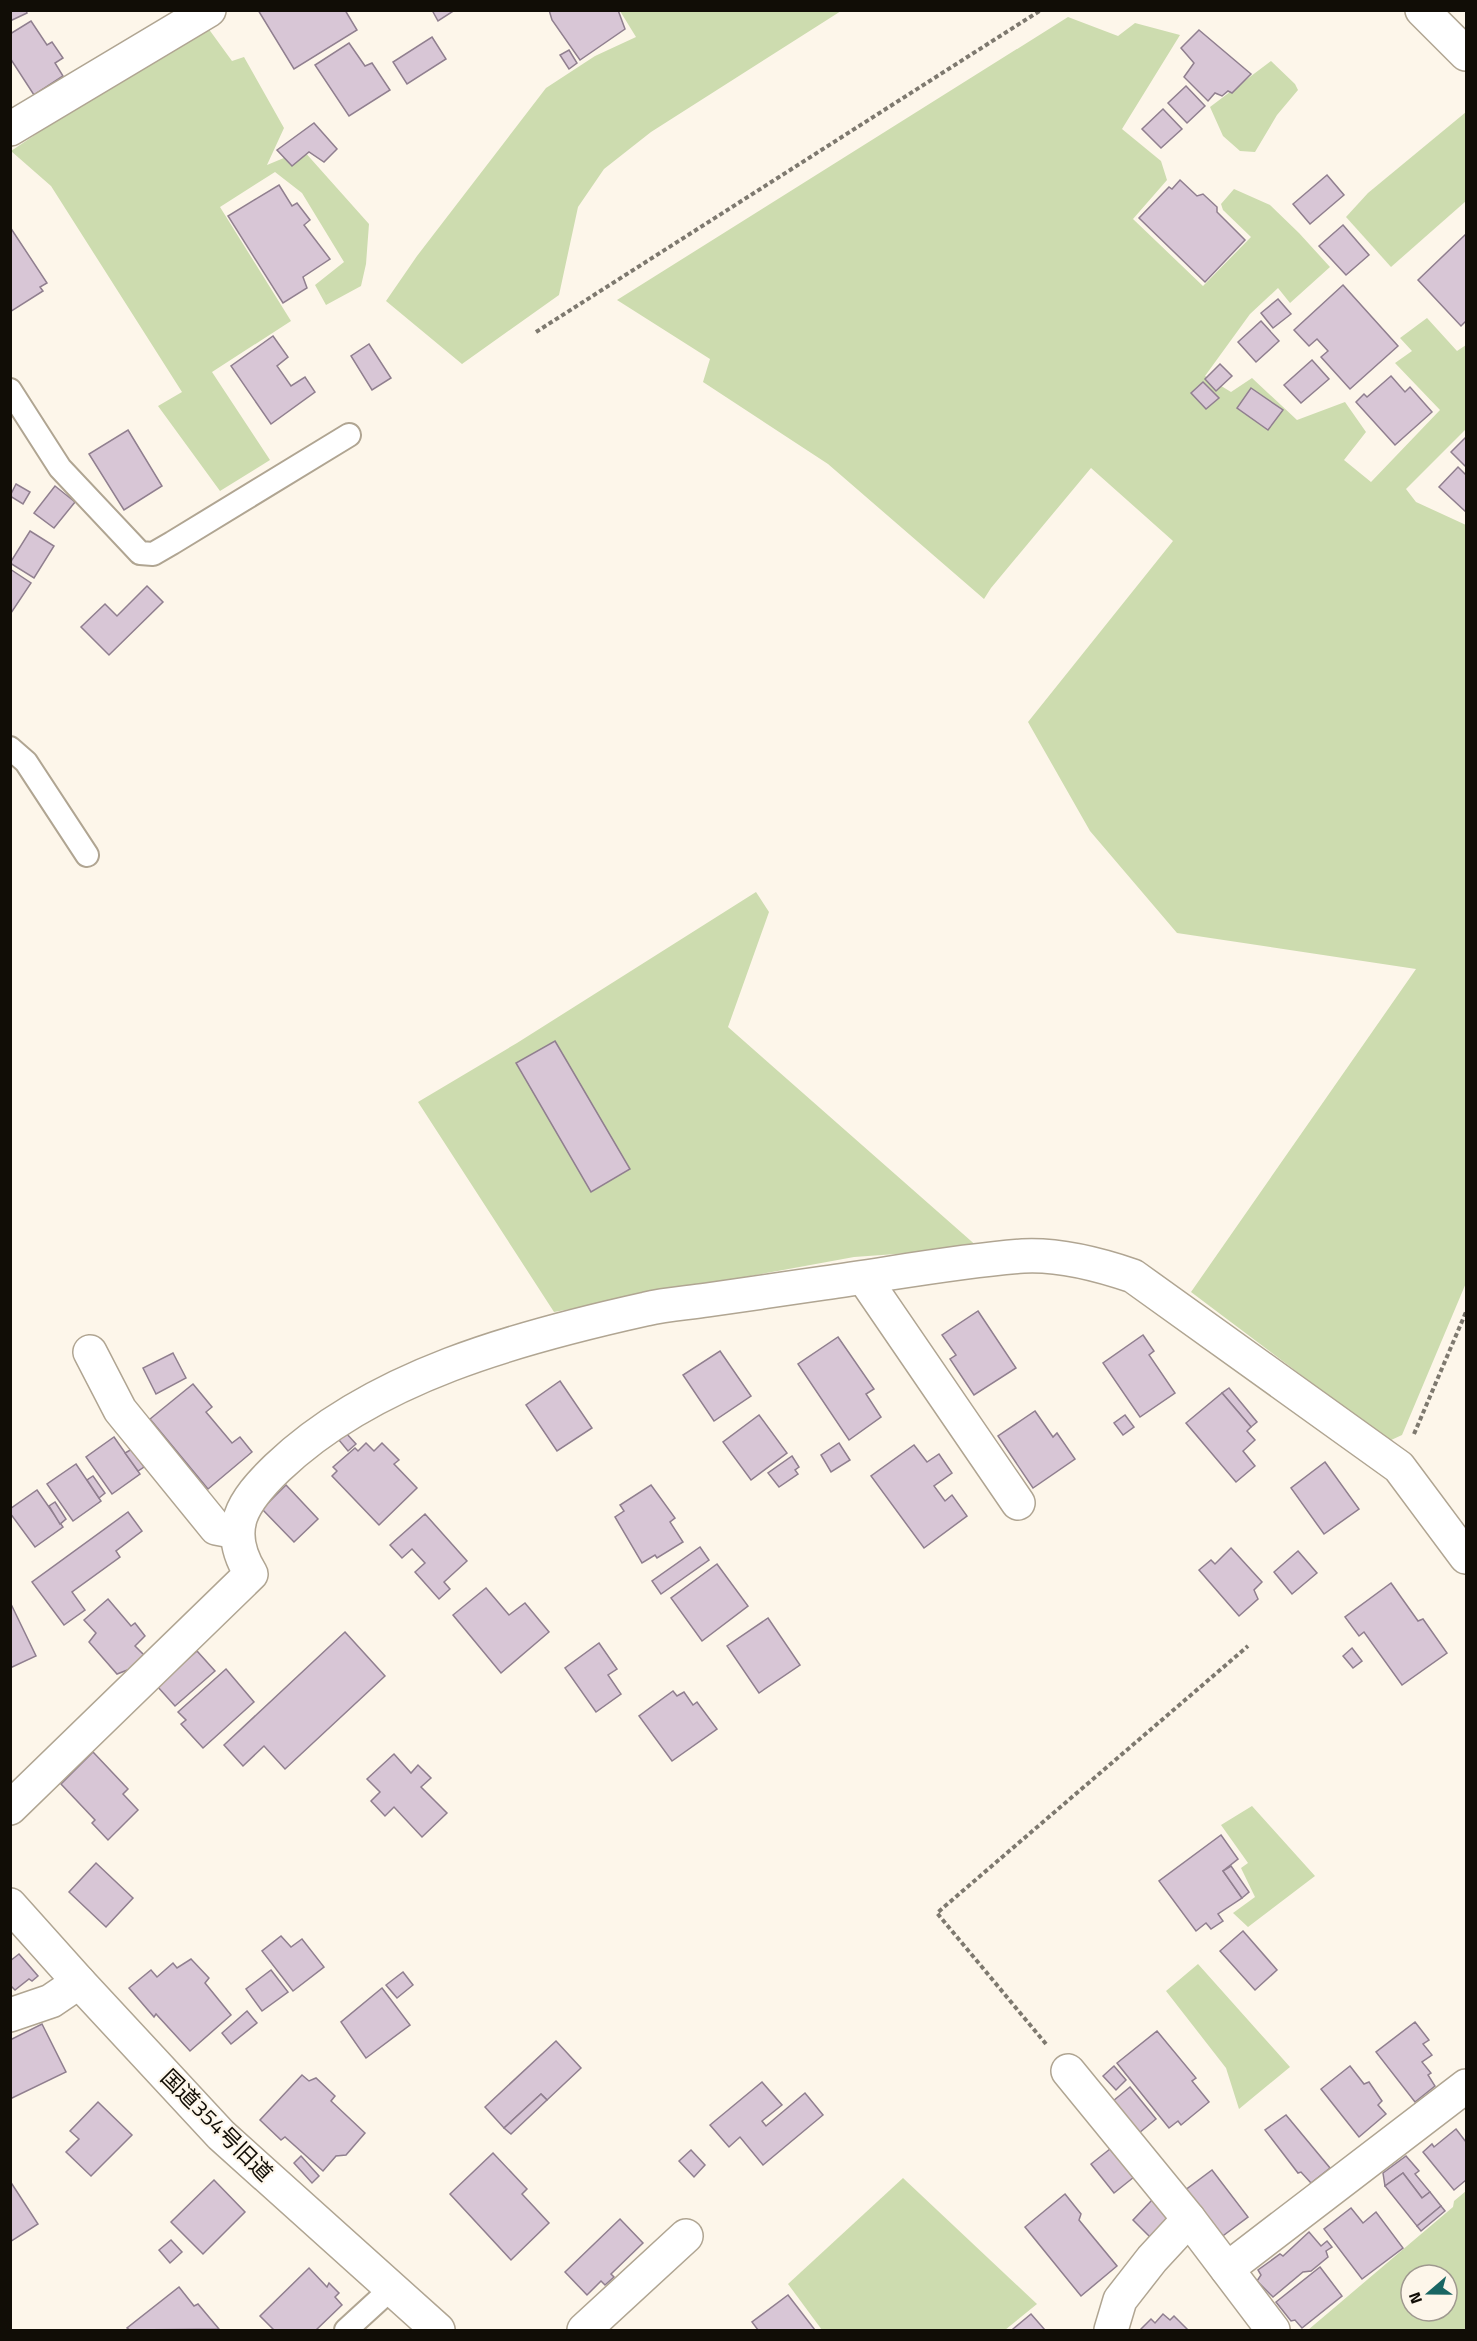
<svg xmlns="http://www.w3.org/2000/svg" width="1477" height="2341" viewBox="0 0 1477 2341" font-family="'Titillium Web','Noto Sans JP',sans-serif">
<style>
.green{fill:#cddcaf;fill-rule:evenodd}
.building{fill:#d8c6d6;stroke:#907f8f;stroke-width:1.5}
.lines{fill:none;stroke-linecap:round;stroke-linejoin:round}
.lane-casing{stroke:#b0a592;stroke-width:26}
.street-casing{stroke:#b0a592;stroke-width:36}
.secondary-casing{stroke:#b0a592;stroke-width:36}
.path{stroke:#7e796f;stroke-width:4;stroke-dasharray:4.5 3;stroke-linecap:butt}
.lane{stroke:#fff;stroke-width:22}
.street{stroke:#fff;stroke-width:33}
.secondary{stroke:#fff;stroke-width:33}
.labels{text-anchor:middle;stroke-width:4.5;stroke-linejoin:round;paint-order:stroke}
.street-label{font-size:22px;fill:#110d06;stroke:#fdf6ea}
</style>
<rect width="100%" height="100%" fill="#fdf6ea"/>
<g class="green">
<polygon points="620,11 841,11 651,132 604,169 578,207 559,295 462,364 386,301 417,256 546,88 595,56 636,37"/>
<polygon points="1068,17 1118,36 1135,23 1180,35 1122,129 1161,161 1167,180 1133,219 1203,286 1251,237 1223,210 1221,204 1234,189 1270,205 1299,233 1330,267 1290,303 1278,288 1250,314 1205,376 1231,392 1252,378 1297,420 1345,402 1366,432 1344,460 1371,482 1440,410 1395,363 1412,351 1400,338 1427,318 1457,351 1466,345 1466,429 1406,489 1416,502 1466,525 1466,1283 1402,1435 1389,1441 1191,1292 1416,969 1177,933 1090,831 1028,722 1173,541 1091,468 991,588 984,599 828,464 703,382 710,359 617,300"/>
<polygon points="208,28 232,61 244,57 284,128 267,165 303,150 369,224 366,264 361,286 326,305 315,285 344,262 302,193 275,172 220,207 291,321 212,372 270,460 220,491 158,406 182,392 51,186 11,151 139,65"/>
<polygon points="1271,61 1295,84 1298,90 1277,115 1255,152 1240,151 1223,136 1210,107"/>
<polygon points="1466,112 1466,201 1391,267 1346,217 1368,193"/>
<polygon points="756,892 769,912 728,1027 979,1248 854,1257 554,1312 418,1102 517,1043"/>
<polygon points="1252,1806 1315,1876 1248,1927 1233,1913 1255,1897 1241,1868 1248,1863 1221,1825"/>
<polygon points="1198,1964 1290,2067 1239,2109 1226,2068 1166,1991"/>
<polygon points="903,2178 1037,2304 1005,2330 822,2330 788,2284"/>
<path d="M1466 2191V2330H1308L1453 2207 1454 2201ZM1411 2275H1447V2311H1411Z"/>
</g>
<g class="building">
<polygon points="10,10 26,10 27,13 10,21"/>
<polygon points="258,10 345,10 357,30 294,69"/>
<polygon points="432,10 455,10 438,21"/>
<polygon points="549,10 618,10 625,29 580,60 552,20"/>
<polygon points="31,21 47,45 52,42 63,58 55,63 63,76 34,95 10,58 10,34"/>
<polygon points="1199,30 1251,74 1232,93 1228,91 1222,96 1215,93 1208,101 1184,77 1194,63 1181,48"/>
<polygon points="432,37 446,59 407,84 393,62"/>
<polygon points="349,43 365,66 372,63 390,90 349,116 315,65"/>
<polygon points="569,50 577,63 569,69 560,55"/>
<polygon points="1186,86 1205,106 1187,123 1168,103"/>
<polygon points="1163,109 1182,129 1161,148 1142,129"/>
<polygon points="314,123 337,149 324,162 309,152 292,166 277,150"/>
<polygon points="1327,175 1344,195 1310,224 1293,204"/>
<polygon points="1180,180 1197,196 1203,194 1217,207 1217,212 1245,240 1205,282 1139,218 1169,187 1172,189"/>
<polygon points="279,185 292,206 297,203 310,220 304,225 330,259 303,277 307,288 283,303 228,216"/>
<polygon points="1343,225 1369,255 1346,275 1319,246"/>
<polygon points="10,227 47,283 40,287 43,291 10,312"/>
<polygon points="1466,234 1466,321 1461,326 1418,280"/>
<polygon points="1343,285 1398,346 1350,389 1321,357 1328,351 1317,339 1309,346 1294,330"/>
<polygon points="1278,299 1291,314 1273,328 1261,313"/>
<polygon points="1261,321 1279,341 1256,362 1238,342"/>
<polygon points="273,336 288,357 277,366 291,386 305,377 315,392 271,424 231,366"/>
<polygon points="369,344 391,378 372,390 351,356"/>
<polygon points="1312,360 1329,379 1301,403 1284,385"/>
<polygon points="1220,364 1232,376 1216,391 1205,379"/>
<polygon points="1391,376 1405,392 1410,387 1432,412 1395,445 1356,402 1364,394 1367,397"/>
<polygon points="1203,382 1219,398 1206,409 1191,393"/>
<polygon points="1251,388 1283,410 1268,430 1237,408"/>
<polygon points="128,430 162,486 124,510 89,454"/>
<polygon points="1466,437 1466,467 1451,452"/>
<polygon points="1458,467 1466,475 1466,512 1439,487"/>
<polygon points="16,484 30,492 23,504 10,496"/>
<polygon points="55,486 75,502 54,528 34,513"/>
<polygon points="30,531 54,546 34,578 10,563"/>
<polygon points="10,569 31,583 11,613 10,613"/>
<polygon points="147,586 163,602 109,655 81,627 105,604 117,616"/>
<polygon points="555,1041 630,1169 591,1192 516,1063"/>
<polygon points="978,1311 1016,1368 974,1395 950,1359 956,1355 942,1335"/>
<polygon points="1143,1335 1154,1351 1149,1355 1175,1393 1140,1417 1103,1363"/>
<polygon points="838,1337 874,1389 866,1394 881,1417 849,1440 798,1364"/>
<polygon points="720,1351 751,1396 714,1421 683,1375"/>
<polygon points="173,1353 186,1378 156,1394 143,1368"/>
<polygon points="560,1381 592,1428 557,1451 526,1405"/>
<polygon points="193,1384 212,1407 206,1412 232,1443 240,1437 252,1452 208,1489 150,1419"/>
<polygon points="1229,1388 1257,1422 1251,1427 1222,1393"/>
<polygon points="1222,1393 1251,1427 1247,1431 1255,1440 1243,1451 1255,1466 1236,1482 1186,1423"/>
<polygon points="1035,1411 1053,1437 1057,1433 1075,1459 1033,1488 998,1436"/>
<polygon points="759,1415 787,1453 751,1480 723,1442"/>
<polygon points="1125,1415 1134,1427 1123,1435 1114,1423"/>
<polygon points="346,1433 356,1444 348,1451 339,1440"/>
<polygon points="114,1437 140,1474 112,1494 86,1457"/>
<polygon points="366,1443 374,1451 382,1443 399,1460 394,1464 417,1488 379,1525 332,1476 337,1471 333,1467 355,1448 358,1451"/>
<polygon points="839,1443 850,1460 831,1472 821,1455"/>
<polygon points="914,1445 927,1462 939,1454 952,1473 934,1486 945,1501 952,1495 967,1516 924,1548 871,1476"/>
<polygon points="132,1449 144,1467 138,1471 125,1453"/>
<polygon points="792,1456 799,1467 795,1470 798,1474 779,1487 768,1473"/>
<polygon points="1325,1462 1359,1509 1324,1534 1291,1488"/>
<polygon points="76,1464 101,1501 73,1521 47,1484"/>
<polygon points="93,1476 105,1493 99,1498 87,1480"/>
<polygon points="286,1485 318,1519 294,1542 262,1509"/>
<polygon points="651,1485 675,1518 670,1522 683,1542 657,1558 655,1555 642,1563 615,1517 624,1511 620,1505"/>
<polygon points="37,1490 63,1527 35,1547 10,1513 10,1509"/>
<polygon points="55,1502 66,1519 60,1524 49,1506"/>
<polygon points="128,1512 142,1531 116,1551 120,1557 72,1592 85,1610 64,1625 32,1582"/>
<polygon points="425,1514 467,1561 444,1582 450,1589 439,1599 415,1572 425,1563 412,1549 402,1558 390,1545"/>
<polygon points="700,1547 709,1560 661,1594 652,1581"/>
<polygon points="1231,1548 1262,1582 1254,1590 1258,1599 1239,1616 1199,1570 1211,1560 1215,1564"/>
<polygon points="1298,1551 1317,1573 1292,1594 1274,1572"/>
<polygon points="717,1564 748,1606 702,1641 671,1598"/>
<polygon points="1391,1583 1418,1621 1423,1619 1447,1653 1402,1685 1364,1632 1359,1636 1345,1617"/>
<polygon points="486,1588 509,1615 525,1603 549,1632 501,1673 453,1615"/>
<polygon points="108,1599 131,1626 135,1623 145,1636 135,1646 145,1656 130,1669 117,1674 89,1642 96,1633 84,1620"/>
<polygon points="10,1602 36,1656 10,1668"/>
<polygon points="768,1618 800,1665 759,1693 727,1646"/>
<polygon points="345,1632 385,1676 285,1769 264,1746 243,1766 224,1745"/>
<polygon points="599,1643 617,1669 608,1675 621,1694 596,1712 565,1668"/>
<polygon points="1352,1648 1362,1661 1353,1668 1343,1656"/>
<polygon points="197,1651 215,1671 175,1706 157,1686"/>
<polygon points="226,1669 254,1702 203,1748 181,1724 186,1720 178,1712"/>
<polygon points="673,1691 677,1696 684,1692 693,1705 697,1702 717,1729 672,1761 639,1716"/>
<polygon points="93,1752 128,1789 123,1794 138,1810 108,1840 92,1823 95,1820 61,1784"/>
<polygon points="394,1754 411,1773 418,1765 431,1778 421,1787 447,1813 422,1837 394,1807 385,1816 371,1801 380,1792 367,1779"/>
<polygon points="1221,1835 1238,1859 1223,1871 1242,1898 1218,1914 1223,1921 1211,1929 1206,1923 1196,1931 1159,1881"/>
<polygon points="96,1863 133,1898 106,1927 69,1892"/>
<polygon points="1231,1866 1249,1892 1242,1898 1223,1871"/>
<polygon points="1243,1931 1277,1970 1255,1990 1220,1951"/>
<polygon points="281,1936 291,1947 302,1939 324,1967 293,1991 262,1951"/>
<polygon points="19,1954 38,1976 32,1981 29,1979 15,1990 10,1985 10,1961"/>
<polygon points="191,1959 209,1978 205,1983 231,2015 190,2051 156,2014 154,2017 129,1988 151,1970 157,1977 173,1963 177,1968"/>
<polygon points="271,1970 288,1992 262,2011 246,1989"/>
<polygon points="403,1972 413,1985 397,1998 386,1985"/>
<polygon points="382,1988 410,2025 366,2058 341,2022"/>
<polygon points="247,2011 257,2023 231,2044 222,2033"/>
<polygon points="1415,2022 1429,2040 1423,2044 1432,2055 1422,2062 1431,2073 1428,2075 1435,2086 1415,2102 1376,2052"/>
<polygon points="42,2024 66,2072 10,2099 10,2040"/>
<polygon points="1157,2031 1196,2078 1192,2081 1209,2102 1181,2125 1178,2121 1169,2128 1117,2063"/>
<polygon points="556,2041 581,2068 547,2100 541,2094 504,2128 485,2107"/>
<polygon points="1114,2066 1126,2080 1116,2090 1103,2076"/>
<polygon points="1350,2066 1364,2084 1369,2082 1382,2101 1378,2105 1386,2114 1359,2137 1321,2089"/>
<polygon points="302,2075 309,2081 316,2078 335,2096 331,2101 365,2133 346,2155 336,2156 323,2171 285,2137 281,2140 260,2120"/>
<polygon points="762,2082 782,2105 762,2121 766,2126 805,2093 823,2115 763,2165 740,2137 729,2147 710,2125"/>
<polygon points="1130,2087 1156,2119 1139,2133 1113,2101"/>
<polygon points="541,2094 547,2100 511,2134 504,2128"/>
<polygon points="98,2102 132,2135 91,2176 66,2152 79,2139 70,2131"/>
<polygon points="1286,2115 1330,2168 1311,2183 1301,2172 1298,2173 1265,2130"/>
<polygon points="1456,2129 1466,2142 1466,2180 1454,2190 1423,2152 1432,2144 1434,2147"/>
<polygon points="1110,2149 1134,2177 1114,2193 1091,2164"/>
<polygon points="691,2150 705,2165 694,2177 679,2161"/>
<polygon points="493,2153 527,2189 522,2194 549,2223 511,2260 450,2194"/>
<polygon points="301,2156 319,2176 312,2183 294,2163"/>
<polygon points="1406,2156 1419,2171 1415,2174 1430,2192 1422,2198 1403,2173 1385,2186 1383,2173"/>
<polygon points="1212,2170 1248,2217 1220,2238 1184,2191"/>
<polygon points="1403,2173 1422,2198 1430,2192 1441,2206 1417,2226 1385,2186"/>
<polygon points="214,2180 245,2212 203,2254 171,2222"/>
<polygon points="10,2181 38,2224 10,2242"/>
<polygon points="1065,2194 1081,2214 1079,2220 1117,2266 1081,2296 1025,2227"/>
<polygon points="1152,2200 1170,2218 1151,2238 1133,2220"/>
<polygon points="1441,2206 1445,2211 1421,2231 1417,2226"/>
<polygon points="1351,2208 1363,2223 1376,2212 1403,2248 1362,2279 1324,2229"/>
<polygon points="620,2219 643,2243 611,2274 614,2277 605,2285 601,2281 587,2295 565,2272"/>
<polygon points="1309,2232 1321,2246 1327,2241 1332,2247 1326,2251 1328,2257 1311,2271 1303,2272 1273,2297 1257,2281 1261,2275 1258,2270 1280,2254 1283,2256"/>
<polygon points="171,2240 182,2252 170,2263 159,2250"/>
<polygon points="1320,2267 1342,2296 1302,2328 1295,2320 1291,2321 1276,2302"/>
<polygon points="309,2268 327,2287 329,2283 339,2293 335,2297 342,2305 316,2330 274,2330 260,2316"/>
<polygon points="179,2287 194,2306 198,2304 219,2329 130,2330 127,2328"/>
<polygon points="788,2295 815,2330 758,2330 752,2322"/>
<polygon points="1031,2314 1045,2330 1014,2330 1013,2329"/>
<polygon points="1163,2314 1170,2320 1174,2316 1188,2330 1140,2330 1151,2319 1155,2323"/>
</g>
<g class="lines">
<defs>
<g id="lane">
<polyline points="10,390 60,468 140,553 153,554 172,543 349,435"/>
<polyline points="10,748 26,762 87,855"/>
<polyline points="346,2330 392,2288"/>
</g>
<g id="street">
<polyline points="1422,10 1466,54"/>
<polyline points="10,129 209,10"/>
<polyline points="864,1278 1018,1503"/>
<polyline points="90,1352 120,1410 216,1528 237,1532"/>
<path d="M10 1808 251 1574C223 1529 243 1501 277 1468 373 1376 520 1337 646 1309 666 1304 687 1303 707 1300 746 1294 785 1289 824 1283 890 1274 956 1261 1023 1256 1060 1254 1098 1264 1133 1276L1399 1467 1466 1557"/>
<polyline points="10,2015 51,2001 79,1982"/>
<polyline points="1068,2071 1189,2219 1273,2330"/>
<polyline points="1227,2269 1466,2086"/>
<polyline points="584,2330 686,2236"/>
<polyline points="1111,2330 1120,2300 1152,2259 1189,2219"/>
</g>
<polyline id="secondary" points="10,1905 79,1982 221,2135 438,2330"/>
</defs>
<use href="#lane" class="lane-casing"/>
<use href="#street" class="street-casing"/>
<use href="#secondary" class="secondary-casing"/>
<g class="path">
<polyline points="536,332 1041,10"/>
<polyline points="1414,1434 1466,1312"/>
<polyline points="1046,2044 937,1913 1248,1646"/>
</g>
<use href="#lane" class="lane"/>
<use href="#street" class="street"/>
<use href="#secondary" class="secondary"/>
</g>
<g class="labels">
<g class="street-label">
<text transform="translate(217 2125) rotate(45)" y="8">国道354号旧道</text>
</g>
</g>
<rect width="1477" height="2341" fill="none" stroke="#110d06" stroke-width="24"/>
<g transform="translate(1429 2293) rotate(250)"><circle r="28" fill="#fdf6ea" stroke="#9f998f" stroke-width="1.5"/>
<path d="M0-4.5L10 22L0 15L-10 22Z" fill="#196663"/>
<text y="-9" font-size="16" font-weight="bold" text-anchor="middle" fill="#110d06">N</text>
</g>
</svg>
